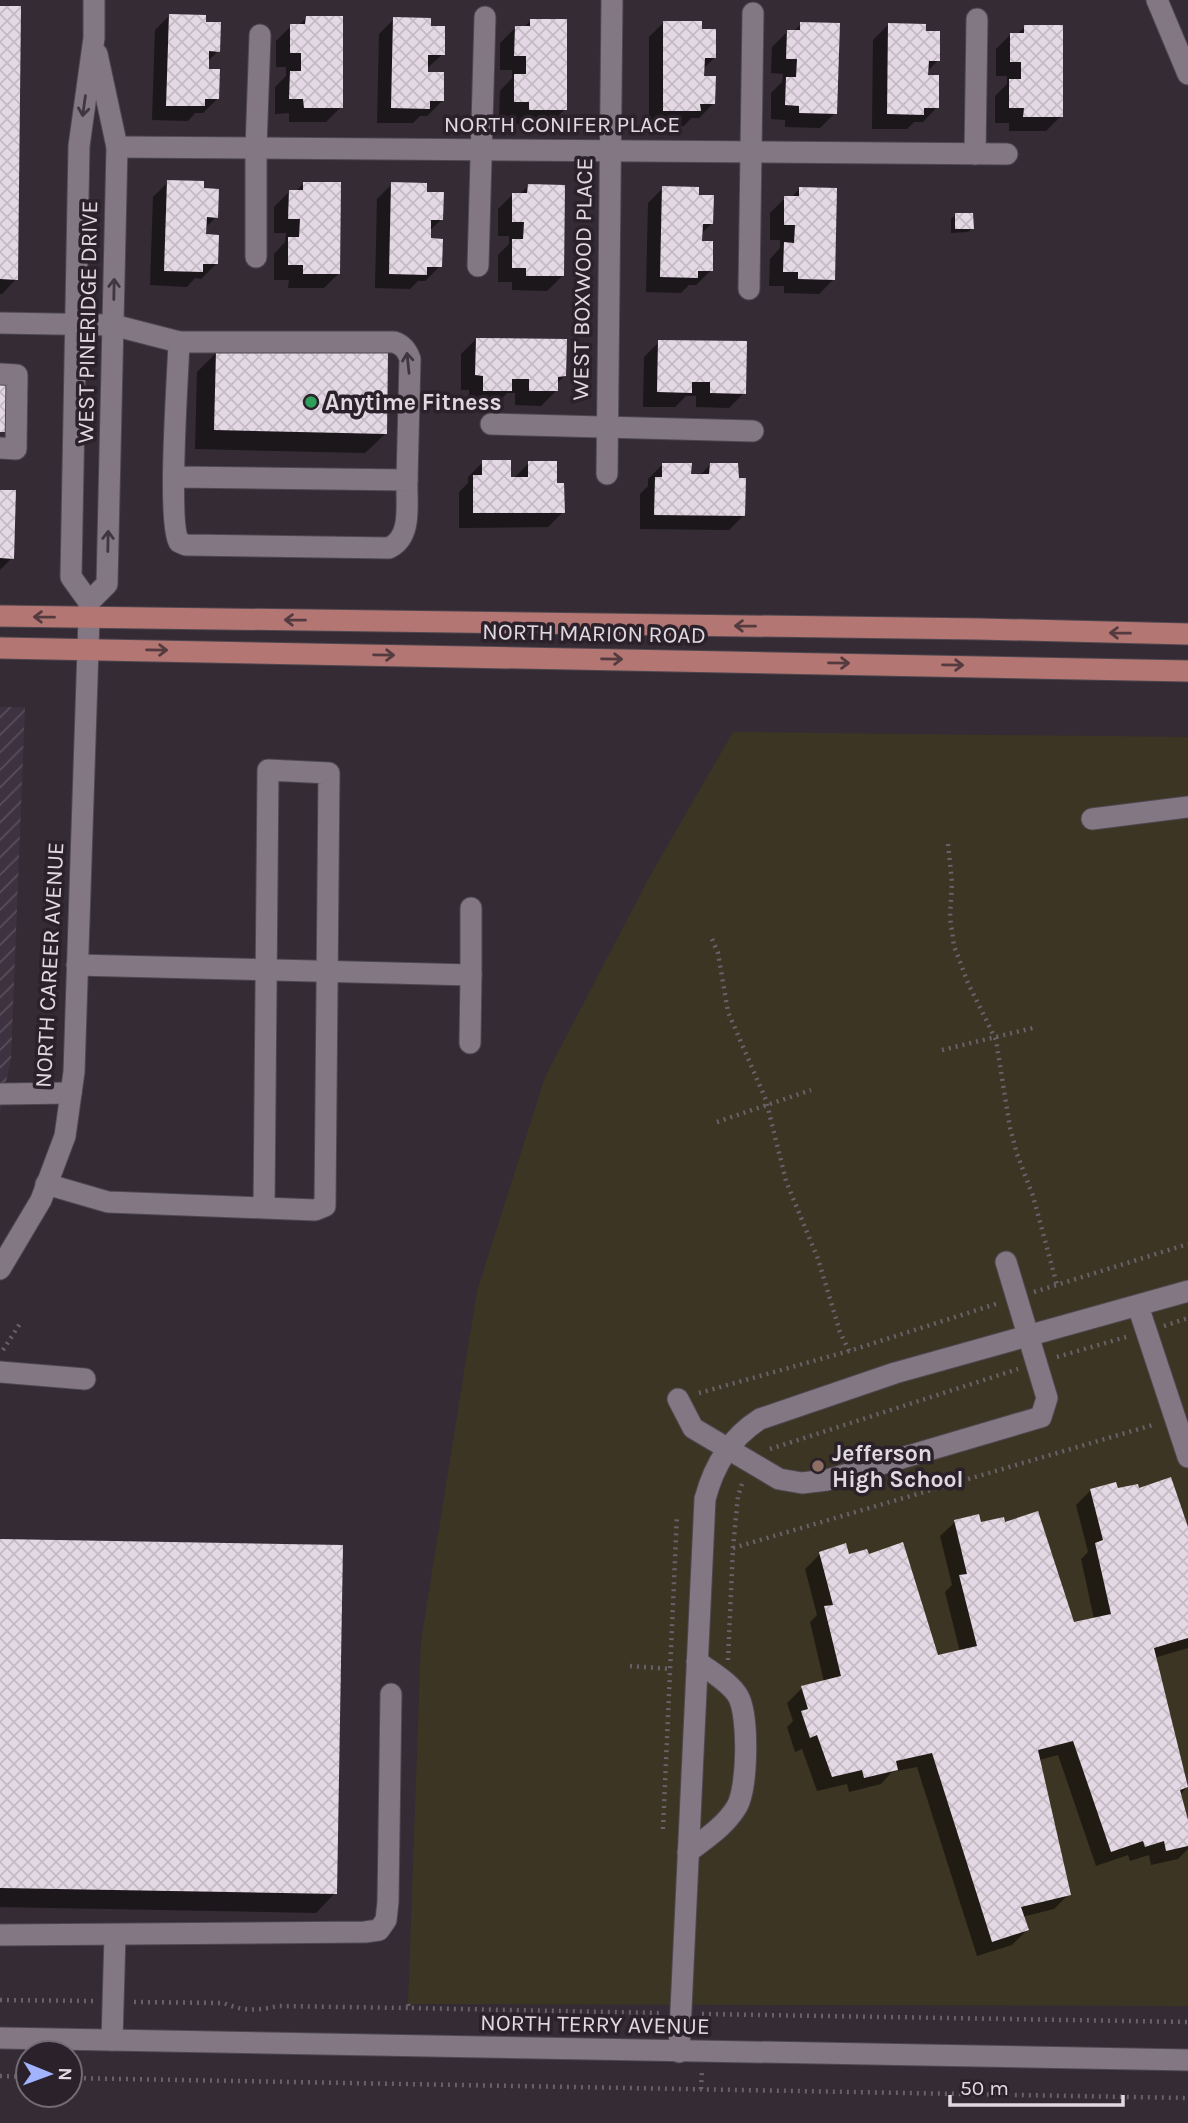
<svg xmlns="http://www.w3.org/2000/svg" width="1188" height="2123" viewBox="0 0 1188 2123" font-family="Karla,sans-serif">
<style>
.industrial{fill:url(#industrial-furrows)}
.education{fill:#3d3524}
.shadow{fill:#0007}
.building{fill:url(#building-cross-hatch)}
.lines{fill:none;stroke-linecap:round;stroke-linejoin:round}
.minor-casing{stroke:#4e474f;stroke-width:23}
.major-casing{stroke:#4e474f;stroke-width:23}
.path{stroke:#696169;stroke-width:4.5;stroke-dasharray:2 5;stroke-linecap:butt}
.minor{stroke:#827783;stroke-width:21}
.major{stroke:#b47672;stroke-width:21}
.oneway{stroke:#403640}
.oneway2{stroke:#533b40}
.leisure-dot{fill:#2e9e5b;stroke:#2a212a;stroke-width:2.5}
.education-dot{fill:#8d6e63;stroke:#2a212a;stroke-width:2.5}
.labels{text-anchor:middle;stroke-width:7;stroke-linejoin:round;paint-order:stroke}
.street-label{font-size:23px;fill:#e0dae0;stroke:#2a212a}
.poi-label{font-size:23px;font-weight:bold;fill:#e0dae0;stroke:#2a212a;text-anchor:start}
</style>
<defs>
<pattern id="industrial-furrows" width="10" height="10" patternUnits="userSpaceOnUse" patternTransform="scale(1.75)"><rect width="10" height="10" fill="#3e3140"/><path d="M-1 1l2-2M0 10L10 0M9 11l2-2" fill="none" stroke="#5a4e5b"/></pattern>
<pattern id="building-cross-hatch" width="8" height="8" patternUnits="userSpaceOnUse" patternTransform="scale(1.75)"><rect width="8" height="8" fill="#e3d8e4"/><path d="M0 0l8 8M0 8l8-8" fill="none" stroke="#c3bac4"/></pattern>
</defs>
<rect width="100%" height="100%" fill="#342b34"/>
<polygon class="industrial" points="0,707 25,707 11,1058 0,1112"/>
<polygon class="education" points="733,732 1188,737 1188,2006 408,2004 421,1641 477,1291 545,1077 650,876"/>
<g class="shadow">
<polygon points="0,8 16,279 2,294 0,294"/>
<polygon points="170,15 204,24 218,51 207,62 207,70 218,98 203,113 195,113 188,121 152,120 155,30"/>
<polygon points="306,18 341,107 326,122 289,122 289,113 275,114 275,87 286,76 286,67 276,67 276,41 291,26 298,26"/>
<polygon points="394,19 429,27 443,54 426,69 442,101 427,116 420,116 413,123 377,123 379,34"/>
<polygon points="530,21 565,109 550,124 515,124 515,117 499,117 500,91 512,78 512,70 500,70 500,43 515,28 523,28"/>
<polygon points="664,22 700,31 715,57 703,69 703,77 714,103 699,118 691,118 684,126 649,126 649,37"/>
<polygon points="801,24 835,113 820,128 785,127 785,120 771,119 771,93 782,82 783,74 771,73 772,47 787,32 793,32"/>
<polygon points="888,25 924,33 938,60 927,72 937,107 923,122 914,122 907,129 872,129 873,40"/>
<polygon points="1025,27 1061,116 1046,131 1009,131 1009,123 995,123 995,96 1007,84 1007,76 996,76 996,49 1011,34 1017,34"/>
<polygon points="168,182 202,190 216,217 204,229 216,264 201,279 195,278 187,287 150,285 153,197"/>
<polygon points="303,184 339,273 324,288 288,288 289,280 274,280 274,254 285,242 286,233 274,233 274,207 289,192 295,192"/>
<polygon points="392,184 426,193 441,220 429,231 429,240 440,266 425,281 418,281 410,289 375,288 377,199"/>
<polygon points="528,186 562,276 547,291 512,290 512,282 498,282 498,255 509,244 509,236 498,236 498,209 513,194 520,194"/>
<polygon points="663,188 697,197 712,223 701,234 700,243 711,270 696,285 689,285 681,293 646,292 648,203"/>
<polygon points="799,189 834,279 819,294 784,293 784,286 769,286 770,259 780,248 780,240 770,240 770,213 785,198 791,198"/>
<polygon points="955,215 972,228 968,232 951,233 951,219"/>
<polygon points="476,339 565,376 556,384 556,391 541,406 515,405 515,393 507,393 495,406 469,405 469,390 461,390 461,354"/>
<polygon points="659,342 744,393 729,408 696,407 696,396 686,396 675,407 643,407 644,357"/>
<polygon points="217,352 385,434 365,453 195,449 197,372"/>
<polygon points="483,462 509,479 513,479 529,463 555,485 563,512 548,527 459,528 459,492 468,483 468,477"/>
<polygon points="663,464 690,476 699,476 710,465 744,515 729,530 640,529 640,494 648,486 648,479"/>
<polygon points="0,492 12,558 0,570"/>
<polygon points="1091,1490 1138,1490 1188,1533 1188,1648 1154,1658 1186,1788 1180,1795 1188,1827 1188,1849 1178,1859 1151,1865 1149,1855 1130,1861 1128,1855 1096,1866 1058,1755 1039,1760 1069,1894 1054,1909 1022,1917 1027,1930 1012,1945 977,1956 917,1767 892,1772 881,1784 849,1792 847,1784 817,1791 802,1749 795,1752 787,1727 793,1721 787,1703 802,1688 824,1682 810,1622 817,1615 805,1569 820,1554 847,1556 937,1657 960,1652 945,1592 952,1585 940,1536 955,1522 980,1524 1073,1624 1094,1619 1081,1559 1088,1552 1076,1505"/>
<polygon points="0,1541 335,1893 316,1913 0,1907"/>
</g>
<g class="building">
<polygon points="0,6 21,6 18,280 0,279"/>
<polygon points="169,14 206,15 206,22 221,22 220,52 209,51 209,69 220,69 219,99 205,99 205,106 166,106"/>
<polygon points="306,16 343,16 343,108 304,108 303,99 289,99 290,71 301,71 301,53 290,53 290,24 305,24"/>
<polygon points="393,17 431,18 431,26 445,26 445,55 428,55 428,72 444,72 444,101 430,101 430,109 391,108"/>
<polygon points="530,19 567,19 567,110 529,110 529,102 514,102 514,74 526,74 526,56 514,56 515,26 530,26"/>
<polygon points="663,21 702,21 702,29 716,29 716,58 705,58 704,76 716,76 715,104 700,104 701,111 663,111"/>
<polygon points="800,22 840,23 837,114 799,113 799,106 785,105 786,77 796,77 797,59 786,59 787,30 800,30"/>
<polygon points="888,23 926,24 926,31 940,31 940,61 929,61 928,75 939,75 939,108 924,108 924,115 887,114"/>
<polygon points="1024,25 1063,25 1063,117 1023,117 1024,108 1009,108 1009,79 1021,79 1021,62 1010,62 1010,33 1024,33"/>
<polygon points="167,180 204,181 204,188 219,189 218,218 207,217 206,234 219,235 218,264 203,264 203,272 164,271"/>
<polygon points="303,182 341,182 340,274 303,274 303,265 288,265 288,237 299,237 300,219 288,219 289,190 303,190"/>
<polygon points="391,182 427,183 427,192 444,192 443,220 431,220 431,238 443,239 442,267 427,267 427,275 389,274"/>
<polygon points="528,184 565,185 564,276 526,276 526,268 512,268 512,239 523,239 524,222 512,222 512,193 527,193"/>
<polygon points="662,186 699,187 699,195 714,195 713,224 703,224 702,241 713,241 713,271 698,271 698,278 660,277"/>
<polygon points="799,187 837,188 835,280 798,279 798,272 783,272 784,242 794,243 795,225 784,225 784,196 799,196"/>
<polygon points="955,213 973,213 974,229 955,229"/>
<polygon points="476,338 567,339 566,376 558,377 558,391 529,391 529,379 512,379 512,391 483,391 483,376 475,375"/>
<polygon points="658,340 747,341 746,394 710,393 710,382 692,382 692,393 657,392"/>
<polygon points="216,350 388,353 387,434 214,430"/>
<polygon points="0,382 8,382 7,432 0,432"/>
<polygon points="482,460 511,460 511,477 528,477 528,461 557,461 557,483 564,483 565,513 473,513 473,475 482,475"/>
<polygon points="662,463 692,463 691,474 709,474 710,463 738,463 739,478 746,478 745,516 654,515 655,477 662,477"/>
<polygon points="0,490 16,490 14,559 0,558"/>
<polygon points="1171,1477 1188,1527 1188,1638 1154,1648 1188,1787 1180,1790 1188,1820 1188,1846 1166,1851 1164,1841 1145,1847 1143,1841 1111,1852 1073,1741 1038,1750 1071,1895 1021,1907 1029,1930 992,1942 932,1753 896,1761 898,1770 864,1778 862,1770 832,1777 817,1735 810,1738 801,1711 808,1709 801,1686 841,1676 824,1606 833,1605 819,1552 846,1543 849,1554 867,1549 869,1554 903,1542 938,1655 977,1646 959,1575 967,1574 954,1520 979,1514 981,1522 1004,1517 1005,1522 1038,1511 1074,1622 1111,1614 1095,1543 1103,1540 1090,1489 1116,1482 1118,1488 1138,1484 1139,1488"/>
<polygon points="0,1539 343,1545 337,1894 0,1888"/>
</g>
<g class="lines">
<defs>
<g id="minor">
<polyline points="1157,0 1188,74"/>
<polyline points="117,147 1007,154"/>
<polyline points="975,154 977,19"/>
<polyline points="256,257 256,148 260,35"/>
<polyline points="478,266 485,17"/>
<polyline points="749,289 753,13"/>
<path d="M0 323 113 325 179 342C178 375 167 522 179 542L186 545 389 548C413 537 406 503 407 480L175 477"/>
<path d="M179 342H394C403 345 407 350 410 359L407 480"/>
<polyline points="0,374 17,375 16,449 0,448"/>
<polyline points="491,424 753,431"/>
<polyline points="607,474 612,0"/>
<polyline points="89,602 107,584 117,147 97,54"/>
<polyline points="1092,819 1188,807"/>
<polyline points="77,965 471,975 470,1043"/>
<polyline points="471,975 471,908"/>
<polyline points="0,1094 71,1093"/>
<polyline points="46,1184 108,1202 264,1208 268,770 329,773 325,1206 315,1210 264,1208"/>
<polyline points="0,1269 41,1200 65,1136 74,1072 89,618 89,602 71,577 79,146 94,38 94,0"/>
<polyline points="1138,1306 1188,1457"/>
<polyline points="0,1372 85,1379"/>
<polyline points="678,1399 693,1428 779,1479 802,1483 827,1480 1041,1417 1047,1398 1006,1262"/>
<path d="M688 1852C705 1839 724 1827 736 1808 748 1790 749 1715 738 1696 730 1682 709 1671 697 1661"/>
<polyline points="0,1935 365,1932 379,1930 386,1920 388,1902 391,1694"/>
<polyline points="0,2038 1188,2060"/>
<polyline points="112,2040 115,1935"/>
<path d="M679 2052 705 1499C714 1465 730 1438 760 1419L895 1373 1188 1291"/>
</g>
<g id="major">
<polyline points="0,616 980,629 1188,634"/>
<polyline points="0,648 1188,671"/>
</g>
</defs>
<use href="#minor" class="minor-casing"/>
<use href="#major" class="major-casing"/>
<g class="path">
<polyline points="948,844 952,882 950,917 954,946 968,983 996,1040 1010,1128 1017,1154 1033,1196 1057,1285"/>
<polyline points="712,939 718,953 728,1012 766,1100 786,1181 818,1259 840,1332 849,1351"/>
<polyline points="942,1050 1037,1027"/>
<polyline points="717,1122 811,1090"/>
<polyline points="1034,1292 1188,1244"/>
<polyline points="1164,1326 1188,1318"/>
<polyline points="3,1350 21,1322"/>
<polyline points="1057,1357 1126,1337"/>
<polyline points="699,1393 849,1351 999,1303"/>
<polyline points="770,1449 1018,1369"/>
<polyline points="733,1548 1156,1424"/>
<polyline points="728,1660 733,1548 738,1496 743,1481"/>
<polyline points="630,1666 670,1669"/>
<polyline points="663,1829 677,1515"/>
<polyline points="0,2000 94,2001"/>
<path d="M134 2002 224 2003C241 2011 259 2011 277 2006L409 2008"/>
<polyline points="408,2004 409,2008 662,2013"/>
<polyline points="702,2014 1188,2022"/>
<polyline points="0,2076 28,2077"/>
<polyline points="70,2078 1188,2098"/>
<polyline points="701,2089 702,2070"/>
</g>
<use href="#minor" class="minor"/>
<use href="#major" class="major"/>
</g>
<defs><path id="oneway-shaft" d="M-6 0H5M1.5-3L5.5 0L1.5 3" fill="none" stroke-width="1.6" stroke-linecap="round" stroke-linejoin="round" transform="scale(1.75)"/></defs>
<g class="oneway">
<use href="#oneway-shaft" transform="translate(84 106) rotate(98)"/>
<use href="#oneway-shaft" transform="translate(114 289) rotate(-89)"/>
<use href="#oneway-shaft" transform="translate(408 363) rotate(-96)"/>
<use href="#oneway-shaft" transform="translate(108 541) rotate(-89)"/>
</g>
<g class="oneway2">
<use href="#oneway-shaft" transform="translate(44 617) rotate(-179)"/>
<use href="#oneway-shaft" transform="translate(295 620) rotate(-179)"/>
<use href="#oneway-shaft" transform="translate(745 626) rotate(-179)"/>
<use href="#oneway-shaft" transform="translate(1120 633) rotate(-179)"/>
<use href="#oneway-shaft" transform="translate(157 650) rotate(1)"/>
<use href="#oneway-shaft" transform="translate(384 655) rotate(1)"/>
<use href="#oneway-shaft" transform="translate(612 659) rotate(1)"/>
<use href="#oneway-shaft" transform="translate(839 663) rotate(1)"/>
<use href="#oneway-shaft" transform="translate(953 665) rotate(1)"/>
</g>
<circle class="leisure-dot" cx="311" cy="402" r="7"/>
<circle class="education-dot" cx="818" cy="1466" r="7"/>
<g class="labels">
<g class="street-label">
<text x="562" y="132">NORTH CONIFER PLACE</text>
<text transform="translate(582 279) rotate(-89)" y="8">WEST BOXWOOD PLACE</text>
<text transform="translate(87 322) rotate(-89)" y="8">WEST PINERIDGE DRIVE</text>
<text transform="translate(594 633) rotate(1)" y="8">NORTH MARION ROAD</text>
<text transform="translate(49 965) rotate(-87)" y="8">NORTH CAREER AVENUE</text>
<text transform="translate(595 2024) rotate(1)" y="8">NORTH TERRY AVENUE</text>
</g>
<g class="poi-label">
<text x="325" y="410">Anytime Fitness</text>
<text x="832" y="1461">Jefferson<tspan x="832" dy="26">High School</tspan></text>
</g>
</g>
<g transform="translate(49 2074) rotate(91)"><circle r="33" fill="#2a212a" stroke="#736b73" stroke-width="2"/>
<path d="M0-5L12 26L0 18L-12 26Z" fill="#a1b3fd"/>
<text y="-10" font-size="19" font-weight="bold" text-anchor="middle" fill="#e0dae0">N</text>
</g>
<path d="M950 2095v10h173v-10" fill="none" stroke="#e0dae0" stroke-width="3.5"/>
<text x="960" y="2095" font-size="21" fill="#e0dae0" stroke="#2a212a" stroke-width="5" paint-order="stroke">50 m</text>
</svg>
